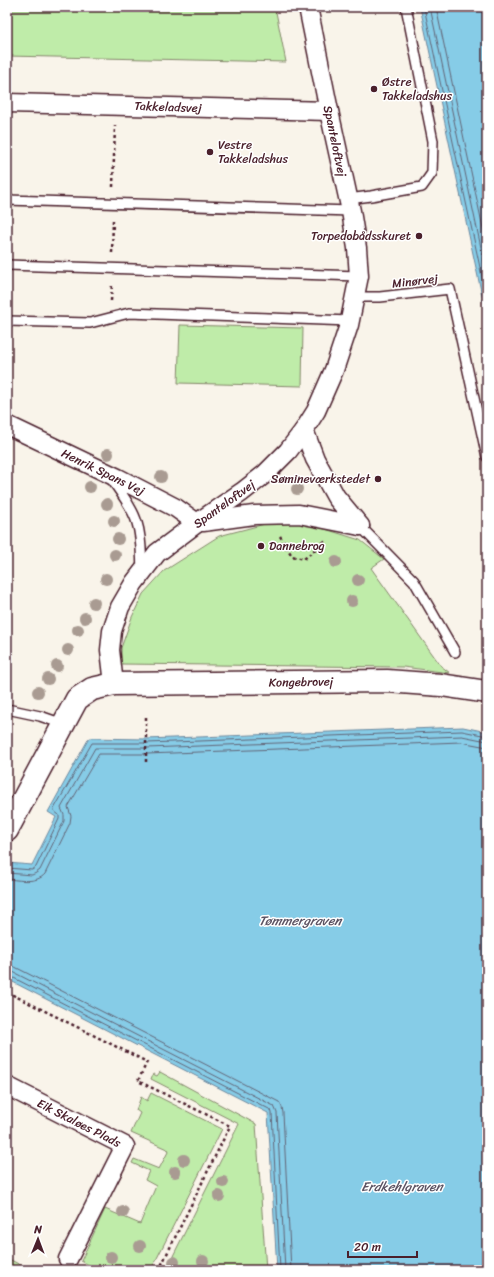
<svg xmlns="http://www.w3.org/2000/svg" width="494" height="1277" viewBox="0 0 494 1277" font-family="Sriracha,sans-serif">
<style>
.green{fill:#bfeca9;stroke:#84866a}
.water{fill:#86cce7;stroke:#6e879c}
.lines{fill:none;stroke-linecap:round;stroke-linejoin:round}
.shore{stroke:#626476;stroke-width:1}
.service-casing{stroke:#4a1f2b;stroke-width:12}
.minor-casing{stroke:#4a1f2b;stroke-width:21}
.tertiary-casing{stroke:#4a1f2b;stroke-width:25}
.path{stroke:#4a1f2b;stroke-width:2.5;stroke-dasharray:3 3;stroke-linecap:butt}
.service{stroke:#fff;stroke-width:9}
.minor{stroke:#fff;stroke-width:18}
.tertiary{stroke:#fff;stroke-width:22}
.tree{fill:#a99b92}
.poi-dot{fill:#4a1f2b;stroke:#fff;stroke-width:1.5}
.labels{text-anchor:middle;stroke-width:3;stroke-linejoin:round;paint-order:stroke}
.poi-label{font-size:12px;fill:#4a1f2b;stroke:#fff;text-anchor:start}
.street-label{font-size:12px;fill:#4a1f2b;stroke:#fff}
.water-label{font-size:13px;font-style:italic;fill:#5c5363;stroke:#fff}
</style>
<rect width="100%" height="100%" fill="#f9f4ea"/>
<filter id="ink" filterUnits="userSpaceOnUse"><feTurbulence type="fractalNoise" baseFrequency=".025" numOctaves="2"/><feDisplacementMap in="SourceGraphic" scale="8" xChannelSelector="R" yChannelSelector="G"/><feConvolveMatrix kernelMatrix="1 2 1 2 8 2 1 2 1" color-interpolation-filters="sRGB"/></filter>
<g filter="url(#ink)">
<g class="green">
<polygon points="7,7 275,7 286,62 7,56"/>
<polygon points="180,325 303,328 302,386 178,383"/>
<polygon points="295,522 325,529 360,540 384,559 371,568 441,666 450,673 403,667 121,664 121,648 132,617 143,594 164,571 219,536 265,524"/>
<polygon points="160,1072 256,1124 266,1270 166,1270 239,1124 151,1079 153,1074 157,1076"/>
<polygon points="151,1093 222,1129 151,1270 99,1270 81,1261 105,1209 140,1224 156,1186 145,1180 149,1171 132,1163 134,1159 159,1169 169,1150 131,1133 140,1113 136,1110 141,1097 147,1101"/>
<polygon points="7,1258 30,1270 7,1270"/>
</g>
<g class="water">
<polygon points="420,7 487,7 487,319"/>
<polygon points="463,727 487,732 487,1270 277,1270 268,1113 7,979 7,863 32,865 56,817 48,812 89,738 146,739"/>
</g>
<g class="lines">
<g class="shore">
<polyline points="424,7 487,300"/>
<polyline points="430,7 487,276"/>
<polyline points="436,7 487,247"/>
<polyline points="7,868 32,870 36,867 59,819 59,815 54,811 54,809 92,743 147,743 462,731 487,736"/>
<polyline points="7,873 32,875 36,873 40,870 64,821 64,815 61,808 95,748 147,748 462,736 487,741"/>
<path d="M7 879C20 880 36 884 45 874L70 823 71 816 68 807 99 754H147L461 742 487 747"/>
<polyline points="7,965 15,967 279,1102 282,1107 283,1113 291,1270"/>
<polyline points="7,971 13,972 274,1106 277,1113 285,1270"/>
<polyline points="7,976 10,976 271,1110 272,1113 280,1270"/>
</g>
<defs>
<g id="service">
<polyline points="348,199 371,196 422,187 432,173 433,141 406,7"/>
<polyline points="7,200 351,211"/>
<polyline points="7,265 359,276"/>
<polyline points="355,297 380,297 450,289 487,457"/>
<polyline points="7,321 90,323 129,313 350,321"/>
<path d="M110 477C119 490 133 508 137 523 142 538 141 555 142 570"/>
<polyline points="360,526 414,581 455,652"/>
<polyline points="7,709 40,716 63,724"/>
</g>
<g id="minor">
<polyline points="7,103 329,111"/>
<polyline points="7,425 118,478 176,508 197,523"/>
<polyline points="304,430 315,459 336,497 360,526"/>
<polyline points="203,522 254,515 299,514 360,526"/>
<polyline points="114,684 110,650 112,631 120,607 134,583 157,553 197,523 242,492 265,474 288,451 304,430 316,411 334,370 349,325 359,276 357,248 351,211 329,111 308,7"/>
<polyline points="7,1086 125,1146 68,1259"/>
</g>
<polyline id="tertiary" points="7,830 77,699 92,689 114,684 387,681 441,685 487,692"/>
</defs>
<use href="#service" class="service-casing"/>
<use href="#minor" class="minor-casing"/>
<use href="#tertiary" class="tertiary-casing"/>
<g class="path">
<polyline points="113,187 115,126"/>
<polyline points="112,253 113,220"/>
<polyline points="111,301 112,284"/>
<polyline points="8,405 8,336"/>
<polyline points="280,536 292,556 304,559 326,540"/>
<polyline points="146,717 146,765"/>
<polyline points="7,992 147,1062 138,1081 230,1126 159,1270"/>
</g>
<use href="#service" class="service"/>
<use href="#minor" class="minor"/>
<use href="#tertiary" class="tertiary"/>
</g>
<g class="tree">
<circle cx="108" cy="454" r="6"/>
<circle cx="161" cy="477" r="6"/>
<circle cx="90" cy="487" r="6"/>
<circle cx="297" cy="489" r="6"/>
<circle cx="107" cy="504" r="6"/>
<circle cx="114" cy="521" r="6"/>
<circle cx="118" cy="539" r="6"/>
<circle cx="115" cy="555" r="6"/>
<circle cx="336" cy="562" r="6"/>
<circle cx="106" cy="579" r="6"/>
<circle cx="358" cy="580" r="6"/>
<circle cx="352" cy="601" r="6"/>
<circle cx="94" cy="603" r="6"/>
<circle cx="85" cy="618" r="6"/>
<circle cx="78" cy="630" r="6"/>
<circle cx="68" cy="650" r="6"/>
<circle cx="57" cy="666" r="6"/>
<circle cx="48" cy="679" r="6"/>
<circle cx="38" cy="692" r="6"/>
<circle cx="184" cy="1160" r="6"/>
<circle cx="175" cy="1172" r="6"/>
<circle cx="223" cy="1182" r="6"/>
<circle cx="219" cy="1196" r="6"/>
<circle cx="123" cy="1212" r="6"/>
<circle cx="140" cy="1246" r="6"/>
<circle cx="111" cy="1257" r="6"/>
<circle cx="203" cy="1261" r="6"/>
<circle cx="174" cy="1262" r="6"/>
</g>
</g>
<g class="poi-dot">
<circle cx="374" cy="89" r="4"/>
<circle cx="210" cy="152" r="4"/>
<circle cx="419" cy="236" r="4"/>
<circle cx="378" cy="479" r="4"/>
<circle cx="261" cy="546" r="4"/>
</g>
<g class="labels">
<g class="poi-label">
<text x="382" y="86">Østre<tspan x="382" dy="14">Takkeladshus</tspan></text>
<text x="218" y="149">Vestre<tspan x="218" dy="14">Takkeladshus</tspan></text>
<text x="411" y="240" text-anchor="end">Torpedobådsskuret</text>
<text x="370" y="483" text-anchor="end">Sømineværkstedet</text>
<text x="269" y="550">Dannebrog</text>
</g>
<g class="street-label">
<text transform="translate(168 107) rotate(2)" y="4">Takkeladsvej</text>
<text transform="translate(335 141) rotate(78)" y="4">Spanteloftvej</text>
<text transform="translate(415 281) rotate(-7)" y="4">Minørvej</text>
<text transform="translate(103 472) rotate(26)" y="4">Henrik Spans Vej</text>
<text transform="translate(224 504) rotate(-36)" y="4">Spanteloftvej</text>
<text transform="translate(301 682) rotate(-1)" y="4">Kongebrovej</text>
<text transform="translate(79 1123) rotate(27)" y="4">Eik Skaløes Plads</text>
</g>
<g class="water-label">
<text x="300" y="925">Tømmergraven</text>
<text x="402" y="1191">Erdkehlgraven</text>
</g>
</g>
<rect width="494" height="1277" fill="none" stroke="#fff" stroke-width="24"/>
<rect x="12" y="12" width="470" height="1253" fill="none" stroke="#4a1f2b" stroke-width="1.5" filter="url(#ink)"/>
<g transform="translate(38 1239) rotate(1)" stroke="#ffffff" stroke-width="3" paint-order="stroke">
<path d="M0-3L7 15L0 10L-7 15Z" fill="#4a1f2b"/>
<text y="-6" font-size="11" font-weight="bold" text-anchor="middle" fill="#4a1f2b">N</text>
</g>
<path d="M348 1251v6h69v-6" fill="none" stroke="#4a1f2b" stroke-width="2"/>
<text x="354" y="1251" font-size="12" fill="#4a1f2b" stroke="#ffffff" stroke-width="3" paint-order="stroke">20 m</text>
</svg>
